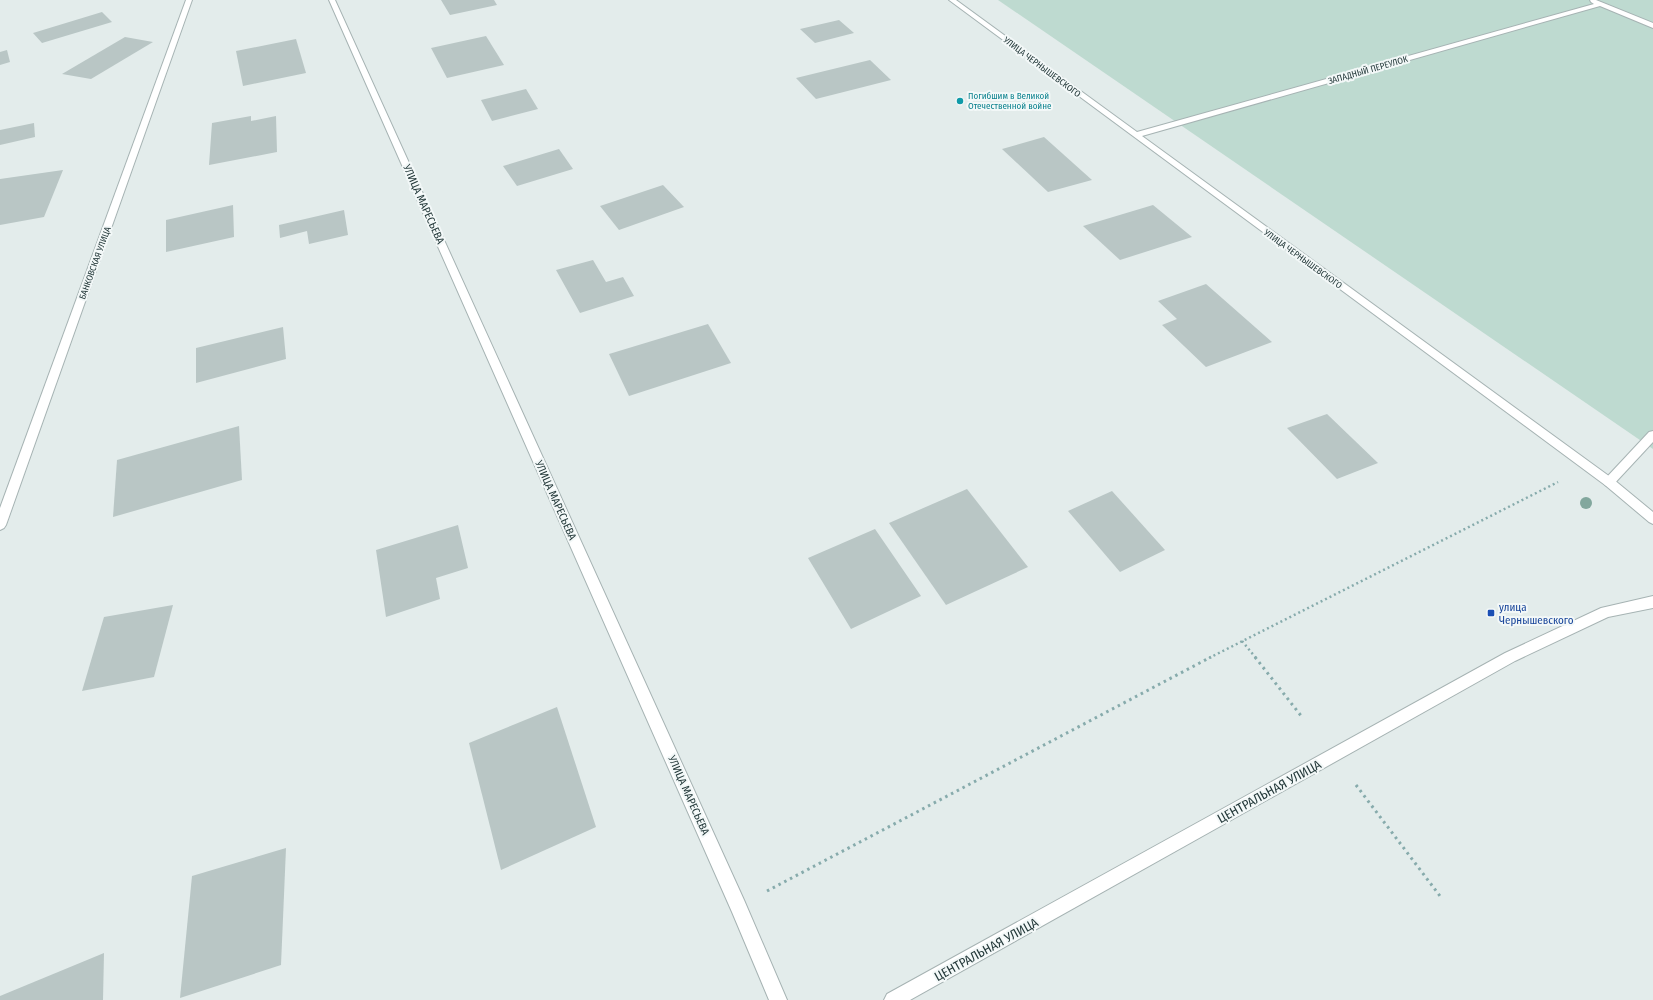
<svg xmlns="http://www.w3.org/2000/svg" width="1653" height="1000" viewBox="0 0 1653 1000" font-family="'Fira Sans Condensed',sans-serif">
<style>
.green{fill:#bedad0}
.building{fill:#b9c6c5}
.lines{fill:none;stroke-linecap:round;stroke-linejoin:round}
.service-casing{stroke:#a6b3b3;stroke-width:2}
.minor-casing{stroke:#a6b3b3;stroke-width:2}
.tertiary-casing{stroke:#a6b3b3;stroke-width:2}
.path-far1{stroke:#87abac;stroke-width:2.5;stroke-dasharray:2 3;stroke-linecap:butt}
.path{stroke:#87abac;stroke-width:3;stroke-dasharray:2.5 4;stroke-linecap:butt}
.service{fill:#fff;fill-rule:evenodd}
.minor{fill:#fff;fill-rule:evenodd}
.tertiary{fill:#fff;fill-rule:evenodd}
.tree{fill:#82a79d}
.culture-dot{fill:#0f9aa8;stroke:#f3f8f8;stroke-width:1.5}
.transit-dot{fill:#1a4fb4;stroke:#f3f8f8;stroke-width:1.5}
.labels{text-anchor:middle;stroke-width:4;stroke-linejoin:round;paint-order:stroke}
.far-street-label{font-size:9px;fill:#253a3b;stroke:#f3f8f8}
.far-culture-label{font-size:9px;fill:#0d838f;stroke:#f3f8f8;text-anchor:start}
.street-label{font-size:11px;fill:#253a3b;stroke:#f3f8f8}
.transit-label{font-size:11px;fill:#164399;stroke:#f3f8f8;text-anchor:start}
.near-street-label{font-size:13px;fill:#253a3b;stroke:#f3f8f8}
</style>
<rect width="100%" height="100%" fill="#e3eceb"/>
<polygon class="green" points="998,0 1653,0 1653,449"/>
<g class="building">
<polygon points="441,0 494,0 497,5 450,15"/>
<polygon points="102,12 112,22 42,43 33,33"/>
<polygon points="839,20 854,33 815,43 800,29"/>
<polygon points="486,36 504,65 447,78 431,48"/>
<polygon points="125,37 153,42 91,79 62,74"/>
<polygon points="296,39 306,73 243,86 236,51"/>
<polygon points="7,50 10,62 0,65 0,52"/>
<polygon points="870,60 891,80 816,99 796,78"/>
<polygon points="526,89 538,109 492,121 481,100"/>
<polygon points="251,116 251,121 276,116 277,152 209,165 212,123"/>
<polygon points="34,123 35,137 0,145 0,130"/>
<polygon points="1044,137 1092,180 1048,192 1002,149"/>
<polygon points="559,149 573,169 517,186 503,166"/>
<polygon points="63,170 44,217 0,225 0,179"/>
<polygon points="663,185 684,207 619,230 600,206"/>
<polygon points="233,205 234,237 166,252 166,220"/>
<polygon points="1153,205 1192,237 1120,260 1083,226"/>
<polygon points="344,210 348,235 309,244 307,231 280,238 279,225"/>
<polygon points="593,260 606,282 623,277 634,296 580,313 556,270"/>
<polygon points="1206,284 1272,342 1206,367 1162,325 1177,319 1158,301"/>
<polygon points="708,324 731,363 629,396 609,354"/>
<polygon points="283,327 286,359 196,383 196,348"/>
<polygon points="1327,414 1378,463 1337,479 1287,428"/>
<polygon points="239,426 242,480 113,517 117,460"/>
<polygon points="967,489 1028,567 946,605 889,523"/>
<polygon points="1112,491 1165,550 1120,572 1068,511"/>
<polygon points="458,525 468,568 436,578 440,599 386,617 376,550"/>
<polygon points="875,529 921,596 851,629 808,558"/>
<polygon points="173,605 154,677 82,691 104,617"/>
<polygon points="557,707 596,827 501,870 469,743"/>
<polygon points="286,848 281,965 180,998 192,876"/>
<polygon points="104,953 103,1000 0,1000 0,996"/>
</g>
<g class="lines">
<defs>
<polygon id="service" points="1653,431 1653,442 1613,485 1609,487 1605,485 1603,482 1605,479 1649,432"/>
<g id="minor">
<polygon points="186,0 192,0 6,525 4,528 0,530 0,508"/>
<polygon points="329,0 335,0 744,900 787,1000 769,1000 732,912"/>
<polygon points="949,0 956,0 1137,132 1594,4 1591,2 1590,0 1596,0 1653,23 1653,28 1600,6 1142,136 1613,479 1653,512 1653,524 1649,522 1605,485"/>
</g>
<polygon id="tertiary" points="1653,596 1653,608 1608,617 1515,661 910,1000 884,1000 887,994 1505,653 1601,608"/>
</defs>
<use href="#service" class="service-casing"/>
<use href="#minor" class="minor-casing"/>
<use href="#tertiary" class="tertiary-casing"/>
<g class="path-far1">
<polyline points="1242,641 1256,658"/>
<polyline points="1209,658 1558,482"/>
</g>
<g class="path">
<polyline points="1255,657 1302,717"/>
<polyline points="1356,785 1440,896"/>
<polyline points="767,891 1211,657"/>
</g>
<use href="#service" class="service"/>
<use href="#minor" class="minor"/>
<use href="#tertiary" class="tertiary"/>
</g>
<circle class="tree" cx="1586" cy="503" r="6"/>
<circle class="culture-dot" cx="960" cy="101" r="4"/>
<rect class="transit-dot" x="1487" y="609" width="8" height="8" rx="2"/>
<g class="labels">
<g class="far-street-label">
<text transform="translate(1042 67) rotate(37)" y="3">УЛИЦА ЧЕРНЫШЕВСКОГО</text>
<text transform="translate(1368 70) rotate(-16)" y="3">ЗАПАДНЫЙ ПЕРЕУЛОК</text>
<text transform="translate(1303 259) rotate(36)" y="3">УЛИЦА ЧЕРНЫШЕВСКОГО</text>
<text transform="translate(95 263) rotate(-70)" y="3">БАНКОВСКАЯ УЛИЦА</text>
</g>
<g class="far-culture-label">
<text x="968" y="99">Погибшим в Великой<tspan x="968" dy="10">Отечественной войне</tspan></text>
</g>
<g class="street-label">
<text transform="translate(424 204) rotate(66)" y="4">УЛИЦА МАРЕСЬЕВА</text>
<text transform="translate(556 500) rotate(66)" y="4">УЛИЦА МАРЕСЬЕВА</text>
<text transform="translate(689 795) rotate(66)" y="4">УЛИЦА МАРЕСЬЕВА</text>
</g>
<g class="transit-label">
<text x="1499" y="611">улица<tspan x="1499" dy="13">Чернышевского</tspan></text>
</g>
<g class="near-street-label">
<text transform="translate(1269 791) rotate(-29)" y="5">ЦЕНТРАЛЬНАЯ УЛИЦА</text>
<text transform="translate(986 949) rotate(-29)" y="5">ЦЕНТРАЛЬНАЯ УЛИЦА</text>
</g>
</g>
</svg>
